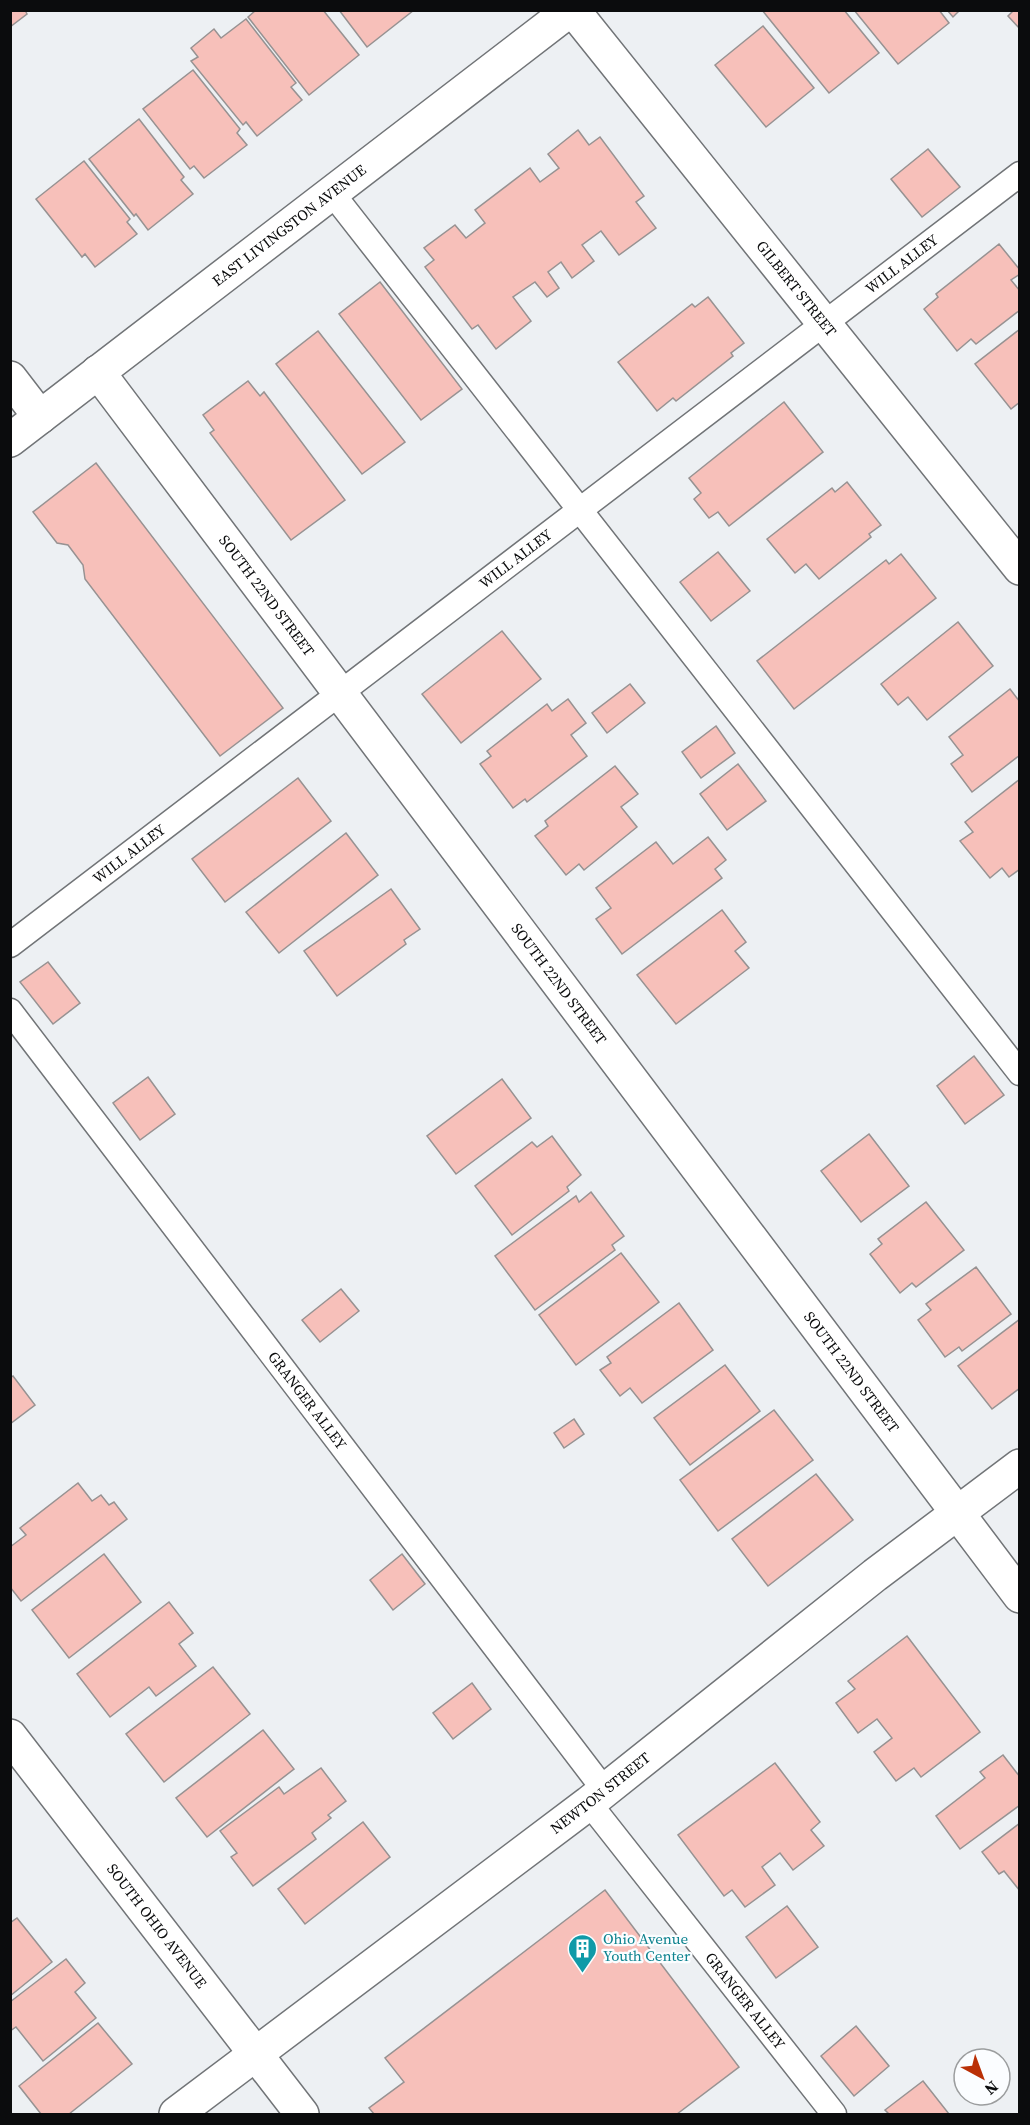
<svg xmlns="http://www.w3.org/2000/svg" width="1030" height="2125" viewBox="0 0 1030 2125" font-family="'Source Serif 4',serif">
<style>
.building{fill:#f7c0ba;stroke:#979292;stroke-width:1.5}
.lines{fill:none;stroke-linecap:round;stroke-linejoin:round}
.lane-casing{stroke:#717477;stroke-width:27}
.street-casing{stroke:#717477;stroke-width:36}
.secondary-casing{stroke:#717477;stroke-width:36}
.primary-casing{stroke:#717477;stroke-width:36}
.lane{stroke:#fff;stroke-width:24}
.street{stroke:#fff;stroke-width:33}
.secondary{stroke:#fff;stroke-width:33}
.primary{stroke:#fff;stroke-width:33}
.labels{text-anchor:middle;stroke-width:4.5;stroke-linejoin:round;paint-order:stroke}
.street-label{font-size:15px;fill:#0b0c0d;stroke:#fbfdff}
.culture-label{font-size:15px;fill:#0d838f;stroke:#fbfdff;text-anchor:start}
</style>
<rect width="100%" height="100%" fill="#edf0f3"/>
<g class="building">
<polygon points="10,10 25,10 27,14 10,27"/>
<polygon points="256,10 323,10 359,55 309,95 248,17"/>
<polygon points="339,10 414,10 367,47"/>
<polygon points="762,10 844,10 879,53 829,93"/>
<polygon points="854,10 939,10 949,23 898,64"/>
<polygon points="947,10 960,10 953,17"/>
<polygon points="1014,10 1020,10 1020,29 1008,16"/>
<polygon points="246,19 296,83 291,87 302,100 257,136 246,122 243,125 191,61 198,57 191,48 214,29 221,38"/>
<polygon points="763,26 814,88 766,127 715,65"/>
<polygon points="193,70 240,129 237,133 247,145 204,178 194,166 190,169 143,109"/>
<polygon points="139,119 184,177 181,180 193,194 148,230 136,214 134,216 89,159"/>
<polygon points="578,130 589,145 600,137 644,196 636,202 656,228 619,255 601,231 582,245 594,261 572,278 561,262 548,272 559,288 547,297 535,282 513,297 531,321 496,349 478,325 472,329 425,267 434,260 424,248 455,225 466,238 485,223 475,210 530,168 540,182 559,168 548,154"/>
<polygon points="928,149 960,187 922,217 891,179"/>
<polygon points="84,161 130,219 127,222 137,234 95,267 85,254 82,257 36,199"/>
<polygon points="999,244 1020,270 1020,274 1011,280 1020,291 1020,310 976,344 971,339 957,351 924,309 938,297 936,294"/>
<polygon points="380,282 462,389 421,420 339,314"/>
<polygon points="708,297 744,343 731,353 733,356 676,401 673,398 657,411 618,362 692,304 695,307"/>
<polygon points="1020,329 1020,402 1011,409 975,364"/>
<polygon points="318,331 405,442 362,474 276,364"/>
<polygon points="248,381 260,396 264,392 345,500 291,540 210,433 214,430 203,415"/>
<polygon points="784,402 823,452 729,526 718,512 709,518 694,499 701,493 689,478"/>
<polygon points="96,463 283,708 220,756 85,579 83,565 68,545 57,543 33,512"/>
<polygon points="847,482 881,525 869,534 871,537 819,579 806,564 795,573 767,539 832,488 835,492"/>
<polygon points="718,552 750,591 711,621 680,582"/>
<polygon points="901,554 936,598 794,709 757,661 886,560 889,564"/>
<polygon points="958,622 993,666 927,720 908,697 898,705 881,684"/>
<polygon points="502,631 541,679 461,743 422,694"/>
<polygon points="630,684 645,703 607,733 592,713"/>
<polygon points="1010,689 1020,702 1020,755 972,792 951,764 963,755 949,737"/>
<polygon points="568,699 586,723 571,735 587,756 527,802 525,799 513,808 480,764 491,756 487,751 547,704 552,711"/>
<polygon points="716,726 735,753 701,778 682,752"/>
<polygon points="738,764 766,801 727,830 700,794"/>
<polygon points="615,766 638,794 621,807 637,827 584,870 579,864 566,875 535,836 548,826 545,821"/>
<polygon points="298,778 331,821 225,902 192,859"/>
<polygon points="1020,779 1020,869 1009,877 1002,868 990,878 960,841 973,832 965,822"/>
<polygon points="346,833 378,875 279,953 246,912"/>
<polygon points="708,837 726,860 715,869 722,878 622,954 596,919 611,908 596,888 656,842 673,864"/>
<polygon points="391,889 420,929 404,940 406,944 337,996 304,951"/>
<polygon points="722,910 746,942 735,951 749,968 676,1024 637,975"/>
<polygon points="48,962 80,1003 53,1024 20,982"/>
<polygon points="974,1056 1004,1095 965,1124 937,1086"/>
<polygon points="148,1077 175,1114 140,1140 113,1103"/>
<polygon points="502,1079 531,1118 456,1174 427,1136"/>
<polygon points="869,1134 909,1186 861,1222 821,1171"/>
<polygon points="552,1136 581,1175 567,1187 569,1191 512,1235 475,1186 532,1142 537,1147"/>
<polygon points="591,1192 624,1236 612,1245 615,1250 535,1310 495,1256 576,1196 579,1202"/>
<polygon points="926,1202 964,1250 916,1287 912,1283 900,1293 870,1254 882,1244 878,1239"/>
<polygon points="621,1253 659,1302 576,1365 539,1315"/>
<polygon points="976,1267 1011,1314 962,1351 959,1347 945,1357 918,1320 931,1310 926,1304"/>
<polygon points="341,1289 359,1311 320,1342 302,1320"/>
<polygon points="679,1303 713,1350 642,1403 630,1388 620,1396 600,1370 611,1363 607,1357"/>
<polygon points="1020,1319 1020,1388 992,1409 958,1366"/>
<polygon points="725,1365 760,1411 690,1465 654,1418"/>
<polygon points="13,1376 35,1405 10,1424 10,1378"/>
<polygon points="774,1410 813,1460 718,1531 680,1480"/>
<polygon points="574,1419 584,1434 564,1448 554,1433"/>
<polygon points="816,1474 853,1520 768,1586 732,1539"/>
<polygon points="78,1483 92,1501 101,1495 109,1505 114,1502 127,1519 21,1601 10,1587 10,1547 26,1535 20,1528"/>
<polygon points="104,1554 141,1602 69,1658 32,1610"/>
<polygon points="402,1554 425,1584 393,1610 370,1580"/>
<polygon points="169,1602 193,1633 179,1644 196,1666 156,1696 149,1687 110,1717 77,1674"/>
<polygon points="907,1636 980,1732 921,1777 914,1768 896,1781 874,1752 892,1738 877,1719 858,1733 836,1703 855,1689 848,1681"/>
<polygon points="213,1667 250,1714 164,1782 126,1734"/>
<polygon points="472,1683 491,1709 453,1739 433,1713"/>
<polygon points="263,1730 294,1769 207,1837 176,1798"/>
<polygon points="1003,1755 1020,1777 1020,1805 960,1849 936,1816 985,1778 980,1772"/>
<polygon points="775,1763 820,1822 811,1830 824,1846 793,1870 780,1853 762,1867 775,1885 745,1907 732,1890 724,1896 678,1835"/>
<polygon points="321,1768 346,1801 328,1815 331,1818 312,1833 316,1839 253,1886 231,1857 237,1853 220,1831 279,1787 284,1794"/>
<polygon points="363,1822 390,1857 305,1924 278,1889"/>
<polygon points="1020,1823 1020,1891 1004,1871 999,1874 982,1852"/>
<polygon points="605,1890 739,2067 677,2114 374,2114 369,2108 404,2082 385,2058"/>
<polygon points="787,1906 818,1947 776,1978 746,1937"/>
<polygon points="17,1918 52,1962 10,1996 10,1923"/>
<polygon points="66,1959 85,1983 75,1992 96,2018 43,2061 16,2027 10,2031 10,2002"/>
<polygon points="98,2023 132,2064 69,2114 41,2114 19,2086"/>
<polygon points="856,2026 889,2066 854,2096 821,2056"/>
<polygon points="923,2081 949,2114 889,2114 885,2110"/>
</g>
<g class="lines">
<defs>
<g id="lane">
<polyline points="332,193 1020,1073"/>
<path id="s1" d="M10 945 1020 174"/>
<path id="s2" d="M10 1011 605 1791"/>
<path id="s3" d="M589 1803 834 2114"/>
</g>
<g id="street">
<path id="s4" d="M573 10 1020 568"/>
<path id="s5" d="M98 372 1020 1596"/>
<polyline points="10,378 40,417"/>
<path id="s6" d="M176 2114 589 1803 875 1575 1020 1466"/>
</g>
<g id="secondary">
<path id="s7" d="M10 1736 302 2114"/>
</g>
<g id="primary">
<path id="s8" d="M10 440 570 10"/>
</g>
</defs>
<use href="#lane" class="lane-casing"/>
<use href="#street" class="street-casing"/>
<use href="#secondary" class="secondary-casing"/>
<use href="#primary" class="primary-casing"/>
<use href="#lane" class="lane"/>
<use href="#street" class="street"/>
<use href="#secondary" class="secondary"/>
<use href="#primary" class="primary"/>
</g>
<defs>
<symbol id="building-pin" viewBox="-11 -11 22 30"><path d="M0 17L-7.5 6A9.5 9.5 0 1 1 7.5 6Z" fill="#0f9aa8" stroke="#fbfdff"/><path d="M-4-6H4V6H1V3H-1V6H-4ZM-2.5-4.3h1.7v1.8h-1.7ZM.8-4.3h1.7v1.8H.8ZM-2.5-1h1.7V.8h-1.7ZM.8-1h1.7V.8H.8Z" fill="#fff"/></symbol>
</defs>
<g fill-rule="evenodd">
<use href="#building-pin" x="566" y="1932" width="33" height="45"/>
</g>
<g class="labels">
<g class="street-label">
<text dy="5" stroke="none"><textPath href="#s8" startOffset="352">EAST LIVINGSTON AVENUE</textPath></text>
<text dy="5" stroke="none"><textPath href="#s1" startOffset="1122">WILL ALLEY</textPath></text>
<text dy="5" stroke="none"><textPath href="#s4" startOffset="357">GILBERT STREET</textPath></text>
<text dy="5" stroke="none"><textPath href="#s1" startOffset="636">WILL ALLEY</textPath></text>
<text dy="5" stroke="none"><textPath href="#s5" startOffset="280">SOUTH 22ND STREET</textPath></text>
<text dy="5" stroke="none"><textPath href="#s1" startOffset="150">WILL ALLEY</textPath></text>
<text dy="5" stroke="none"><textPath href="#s5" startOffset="766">SOUTH 22ND STREET</textPath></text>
<text dy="5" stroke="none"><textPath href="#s5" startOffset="1252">SOUTH 22ND STREET</textPath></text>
<text dy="5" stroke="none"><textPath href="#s2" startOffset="490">GRANGER ALLEY</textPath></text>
<text dy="5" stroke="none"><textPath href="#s6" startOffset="532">NEWTON STREET</textPath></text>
<text dy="5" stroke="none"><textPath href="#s7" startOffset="240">SOUTH OHIO AVENUE</textPath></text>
<text dy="5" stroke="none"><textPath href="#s3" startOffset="252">GRANGER ALLEY</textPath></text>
</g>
<g class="culture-label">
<text x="603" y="1944">Ohio Avenue<tspan x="603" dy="17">Youth Center</tspan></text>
</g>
</g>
<rect width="1030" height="2125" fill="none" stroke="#0b0c0d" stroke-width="24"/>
<g transform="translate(982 2077) rotate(139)"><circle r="28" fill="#fbfdff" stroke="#9b9d9e" stroke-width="1.5"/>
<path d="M0-4.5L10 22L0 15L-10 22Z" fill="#ba3006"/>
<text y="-9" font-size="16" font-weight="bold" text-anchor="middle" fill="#0b0c0d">N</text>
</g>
</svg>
